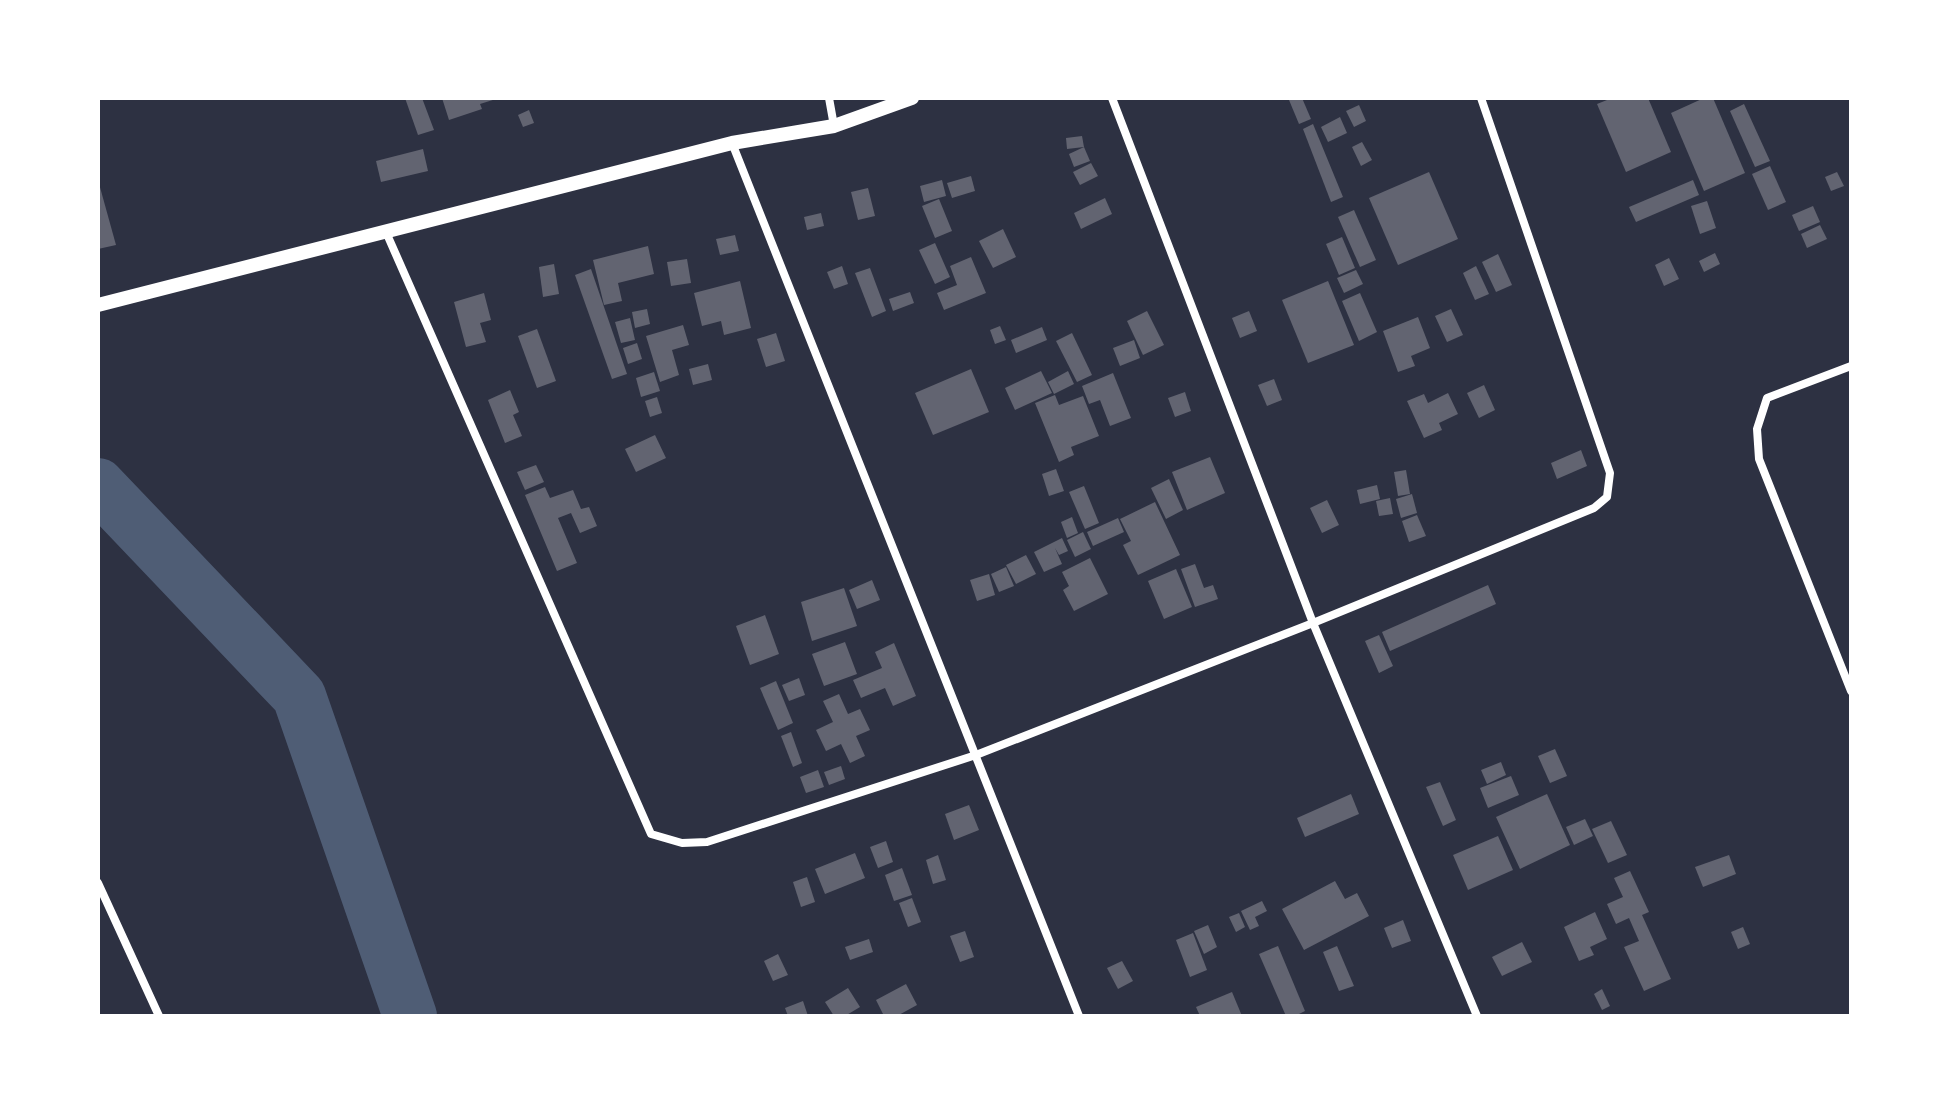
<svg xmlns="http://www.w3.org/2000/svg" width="1949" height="1114" viewBox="0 0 1949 1114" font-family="'Work Sans',sans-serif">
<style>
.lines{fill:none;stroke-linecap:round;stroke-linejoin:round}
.river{stroke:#4f5d75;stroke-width:54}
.building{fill:#626471}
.minor{stroke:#fff;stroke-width:8}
.tertiary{stroke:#fff;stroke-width:14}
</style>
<rect width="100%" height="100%" fill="#2d3142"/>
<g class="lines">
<polyline class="river" points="98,485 299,696 410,1016"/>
</g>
<g class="building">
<polygon points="405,98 422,98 434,130 418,135"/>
<polygon points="442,98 496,98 496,99 480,104 482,109 449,120"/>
<polygon points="1293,98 1302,98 1311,119 1299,124 1289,100"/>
<polygon points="1612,98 1648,98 1671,152 1626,172 1597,104"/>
<polygon points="1704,98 1713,98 1745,173 1704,191 1671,113"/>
<polygon points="1744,104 1770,161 1755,167 1730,111"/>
<polygon points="1359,105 1366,121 1354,127 1346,111"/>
<polygon points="529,110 534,123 523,127 518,115"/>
<polygon points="1340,117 1347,133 1328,142 1321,127"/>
<polygon points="1313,124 1343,197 1331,202 1303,129"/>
<polygon points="1082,136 1084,147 1067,149 1066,138"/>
<polygon points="1362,142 1372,160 1361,166 1352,147"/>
<polygon points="1084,147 1090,161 1074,167 1069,154"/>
<polygon points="423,149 428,171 381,182 376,161"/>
<polygon points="1091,163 1098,176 1080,185 1073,172"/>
<polygon points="1770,166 1786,202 1768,210 1752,174"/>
<polygon points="1429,172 1458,239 1398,265 1369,198"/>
<polygon points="1837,172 1844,186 1831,191 1825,177"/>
<polygon points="971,176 975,191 952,198 947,183"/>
<polygon points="98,180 116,245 98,249"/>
<polygon points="942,180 946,196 924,202 920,186"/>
<polygon points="1693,180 1699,195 1636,222 1629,207"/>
<polygon points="868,188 875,216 858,220 851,192"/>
<polygon points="1105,198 1112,214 1081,229 1074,213"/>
<polygon points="939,199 952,231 935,238 922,206"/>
<polygon points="1707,201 1716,228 1700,234 1691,206"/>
<polygon points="1813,206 1820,222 1799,231 1792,215"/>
<polygon points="1354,210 1376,260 1360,267 1338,217"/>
<polygon points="821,213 824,226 807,230 804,217"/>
<polygon points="1820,225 1827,239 1807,248 1801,234"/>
<polygon points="1003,229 1016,257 993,268 979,241"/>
<polygon points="735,235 739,251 720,255 716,239"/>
<polygon points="1342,237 1355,268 1339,275 1326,244"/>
<polygon points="935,243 950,277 935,284 919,250"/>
<polygon points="648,246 654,274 618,283 622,301 604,305 593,260"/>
<polygon points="1715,253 1720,264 1704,272 1699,261"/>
<polygon points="1498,254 1512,285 1496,292 1482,262"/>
<polygon points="971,257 986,293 944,310 937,293 957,285 950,266"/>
<polygon points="1669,258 1679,279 1664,286 1655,265"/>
<polygon points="687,259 691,283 671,286 667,262"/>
<polygon points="554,264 559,294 543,297 539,267"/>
<polygon points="842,266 848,284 834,289 827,272"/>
<polygon points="1476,266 1489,294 1475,300 1463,273"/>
<polygon points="870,268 886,311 872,317 855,273"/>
<polygon points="591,269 627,374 612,379 575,275"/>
<polygon points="1356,270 1363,284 1344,293 1337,278"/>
<polygon points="740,281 751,328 724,335 721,321 702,326 694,293"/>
<polygon points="1328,281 1354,345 1308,363 1282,300"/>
<polygon points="910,292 914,303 893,311 889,299"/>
<polygon points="484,293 491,320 480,323 486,342 466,347 454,302"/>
<polygon points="1360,293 1377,332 1359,341 1342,301"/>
<polygon points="647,309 650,324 635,328 632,312"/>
<polygon points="1451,309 1463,335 1447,342 1435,316"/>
<polygon points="1147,311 1164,345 1143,355 1127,321"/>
<polygon points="1249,311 1257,331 1240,338 1232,318"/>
<polygon points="1418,317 1430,348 1411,356 1415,366 1398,372 1383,331"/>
<polygon points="630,318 635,340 621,343 615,322"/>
<polygon points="683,325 689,345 672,350 679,375 660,382 646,336"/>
<polygon points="1000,326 1006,340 995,344 990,330"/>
<polygon points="1042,327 1047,340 1016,353 1011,340"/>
<polygon points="537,329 556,381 537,388 518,336"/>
<polygon points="776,333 785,361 766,367 757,339"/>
<polygon points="1072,333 1092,375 1077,382 1056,341"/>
<polygon points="1134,340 1140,358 1120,366 1113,348"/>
<polygon points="637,343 642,359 628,364 623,348"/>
<polygon points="708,364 712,380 693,385 689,369"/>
<polygon points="971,369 989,412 933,435 915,393"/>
<polygon points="1041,371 1052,393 1015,410 1005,388"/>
<polygon points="1068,371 1074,384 1054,394 1048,382"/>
<polygon points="654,372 660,391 641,397 636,378"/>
<polygon points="1113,373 1131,418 1110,426 1100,400 1089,404 1082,386"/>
<polygon points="1274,379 1282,400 1267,406 1258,385"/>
<polygon points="1484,385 1495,410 1479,418 1467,393"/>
<polygon points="510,390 519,412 513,415 522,436 505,443 488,400"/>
<polygon points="1185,392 1191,411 1175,417 1168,398"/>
<polygon points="1448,393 1458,414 1439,423 1442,430 1424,438 1407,401 1424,394 1428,403"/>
<polygon points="1055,395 1059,405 1083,396 1099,436 1071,447 1074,455 1059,462 1035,403"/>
<polygon points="657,397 662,413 650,417 645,401"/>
<polygon points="655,435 666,458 636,472 625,449"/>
<polygon points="1581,450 1587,466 1557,479 1551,463"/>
<polygon points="1210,457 1225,493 1187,510 1172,472"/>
<polygon points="536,465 544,482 525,490 517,472"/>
<polygon points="1056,469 1064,491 1049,496 1042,474"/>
<polygon points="1406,470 1410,494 1398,496 1394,472"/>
<polygon points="1169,479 1183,510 1166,519 1151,488"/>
<polygon points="1377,485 1380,499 1360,504 1357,490"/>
<polygon points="1084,486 1099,523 1085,529 1069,492"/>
<polygon points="545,487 550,498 573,490 581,509 589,507 597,526 580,533 571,513 558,518 577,563 557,571 525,495"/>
<polygon points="1412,494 1417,513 1401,518 1396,499"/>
<polygon points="1390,498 1393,514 1379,516 1376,501"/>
<polygon points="1327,500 1339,525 1322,533 1310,508"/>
<polygon points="1155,502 1180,555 1138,575 1123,545 1131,541 1120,519"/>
<polygon points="1417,515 1426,536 1409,542 1402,521"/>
<polygon points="1072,517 1078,533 1067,538 1061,522"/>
<polygon points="1118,518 1124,532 1093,546 1087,532"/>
<polygon points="1083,532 1091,549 1075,557 1067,540"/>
<polygon points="1062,538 1068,551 1059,555 1055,548 1062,564 1044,572 1034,552"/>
<polygon points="1026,555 1036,574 1016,584 1006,565"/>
<polygon points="1090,558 1108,594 1074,611 1063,590 1069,586 1062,572"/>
<polygon points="1195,564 1204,588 1213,585 1218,599 1195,607 1181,569"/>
<polygon points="1006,567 1014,586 999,592 991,574"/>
<polygon points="1176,569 1192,607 1164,619 1148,581"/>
<polygon points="989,574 995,595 977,601 970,580"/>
<polygon points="872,580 880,600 857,609 849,590"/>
<polygon points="1488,585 1496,604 1390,651 1382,632"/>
<polygon points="844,588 857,626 812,641 801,602"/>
<polygon points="765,615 779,654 750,665 736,626"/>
<polygon points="1379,635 1393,666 1379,673 1365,641"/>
<polygon points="845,642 857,674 824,686 812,654"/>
<polygon points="894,643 916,696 893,706 885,688 861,698 853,680 882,668 875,652"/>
<polygon points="799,678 805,695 789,701 782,685"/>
<polygon points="776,681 793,723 778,730 760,688"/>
<polygon points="839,694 848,714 860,709 870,730 856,736 865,756 850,763 841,744 826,751 816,730 833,722 823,701"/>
<polygon points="791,732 802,763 793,767 781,736"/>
<polygon points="1555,749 1567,776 1550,783 1538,756"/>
<polygon points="1501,762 1506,775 1487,784 1481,770"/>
<polygon points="841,766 845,779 829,785 824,772"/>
<polygon points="818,770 824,787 806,793 800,777"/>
<polygon points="1511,776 1519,795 1488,808 1480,788"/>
<polygon points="1440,782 1456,820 1443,826 1426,787"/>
<polygon points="1351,794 1359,814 1305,837 1297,818"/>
<polygon points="1547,794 1570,845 1520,869 1496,817"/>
<polygon points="969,805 979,830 954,840 945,814"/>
<polygon points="1585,819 1593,836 1574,845 1566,827"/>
<polygon points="1611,821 1627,855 1608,863 1592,829"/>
<polygon points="1498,836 1513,870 1468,890 1453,855"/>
<polygon points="886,841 893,862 878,868 870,847"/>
<polygon points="855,853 865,878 825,894 815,869"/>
<polygon points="938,855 946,880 933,884 926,860"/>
<polygon points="1729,855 1736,874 1703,887 1695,867"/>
<polygon points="902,868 912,895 894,901 885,875"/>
<polygon points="1630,871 1649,912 1642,915 1671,979 1644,991 1624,947 1639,941 1629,918 1616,924 1607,904 1623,897 1614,878"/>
<polygon points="807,877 815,902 801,907 793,882"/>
<polygon points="1335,881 1345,899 1357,893 1369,916 1304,950 1282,909"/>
<polygon points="912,898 921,922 908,927 899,903"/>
<polygon points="1262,901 1267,911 1255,917 1259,926 1250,930 1241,911"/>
<polygon points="1595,912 1607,939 1590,947 1594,955 1579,961 1564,927"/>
<polygon points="1239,913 1245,927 1236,932 1229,917"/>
<polygon points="1403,920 1411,941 1392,948 1384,928"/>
<polygon points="1208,925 1217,947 1204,954 1194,931"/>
<polygon points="1743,927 1750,944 1738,949 1731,932"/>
<polygon points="965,931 974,957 960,962 950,936"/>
<polygon points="1193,933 1207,970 1190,977 1176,940"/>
<polygon points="869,939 873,952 850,960 845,947"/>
<polygon points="1522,942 1532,962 1502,976 1492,957"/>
<polygon points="1278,946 1305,1011 1295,1016 1286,1016 1259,954"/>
<polygon points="1337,946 1354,986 1339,991 1323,952"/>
<polygon points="778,954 788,975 773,981 764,961"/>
<polygon points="1122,961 1133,981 1118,989 1107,968"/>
<polygon points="906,984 917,1005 897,1016 884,1016 876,1000"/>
<polygon points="848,988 860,1007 845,1016 834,1016 825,1002"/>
<polygon points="1602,989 1610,1006 1602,1010 1594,994"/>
<polygon points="1232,992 1242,1016 1200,1016 1196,1007"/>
<polygon points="803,1001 808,1016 788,1016 785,1008"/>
</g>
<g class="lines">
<g class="minor">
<polyline points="829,98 834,126"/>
<polyline points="1112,98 1313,623 1477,1016"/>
<polyline points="732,143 1079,1016"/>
<polyline points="386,232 651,834 682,843 707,842 976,755 1313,623 1594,508 1607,497 1610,473 1481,98"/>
<polyline points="1851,366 1767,398 1757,429 1759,459 1851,691"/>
<polyline points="98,883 159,1016"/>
</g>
<polyline class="tertiary" points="98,305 732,143 834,126 912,98"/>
</g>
<rect width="1949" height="1114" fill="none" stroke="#ffffff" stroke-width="200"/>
</svg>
